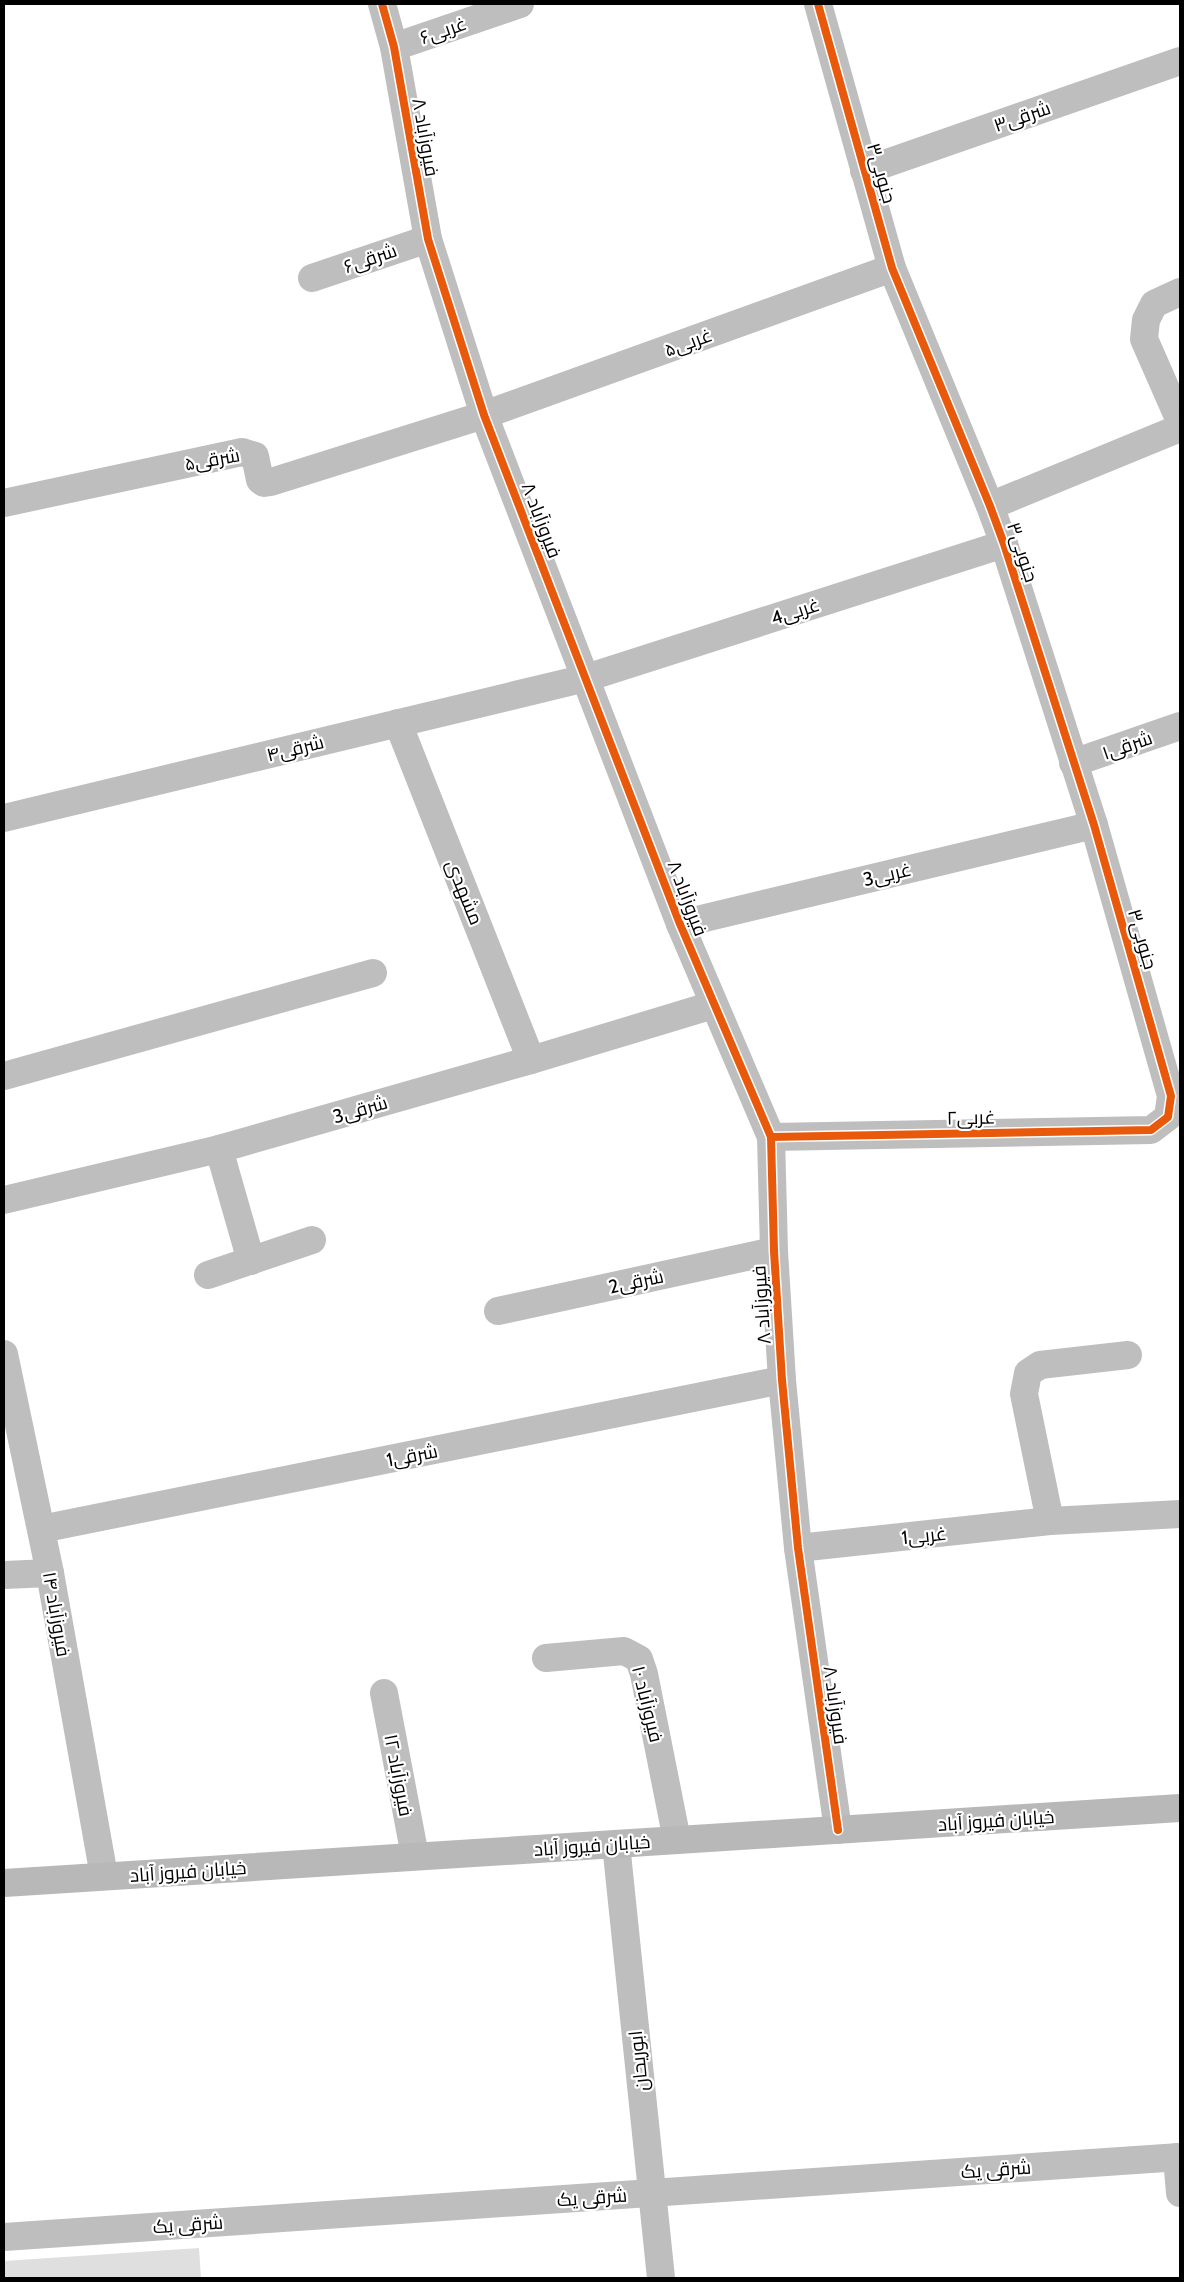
<svg xmlns="http://www.w3.org/2000/svg" width="1184" height="2282" viewBox="0 0 1184 2282" font-family="Cabin,Cairo,sans-serif">
<style>
.building{fill:#dfdfdf}
.lines{fill:none;stroke-linecap:round;stroke-linejoin:round}
.street{stroke:#bebebe;stroke-width:28}
.secondary{stroke:#b8b8b8;stroke-width:28}
.cycleway-casing{stroke:#fff;stroke-width:11}
.cycleway{stroke:#e8590c;stroke-width:8}
.labels{text-anchor:middle;stroke-width:4.5;stroke-linejoin:round;paint-order:stroke}
.street-label{font-size:19px;fill:#000;stroke:#fff}
</style>
<rect width="100%" height="100%" fill="#fff"/>
<polygon class="building" points="199,2248 201,2278 4,2278 4,2261"/>
<g class="lines">
<g class="street">
<polyline points="382,4 394,47 428,239 484,415 680,924 771,1137 774,1251 782,1380 798,1548 838,1830"/>
<polyline points="394,47 520,4"/>
<polyline points="864,171 1180,61"/>
<polyline points="312,278 428,239"/>
<polyline points="1180,292 1154,304 1146,320 1144,339 1180,421"/>
<polyline points="4,503 242,452 255,456 260,480 264,483 271,482 484,415 892,268"/>
<polyline points="990,506 1180,428"/>
<polyline points="398,723 531,1060"/>
<polyline points="1073,763 1180,726"/>
<polyline points="4,818 586,678 1004,544"/>
<polyline points="680,924 1094,825"/>
<polyline points="4,1076 373,973"/>
<polyline points="771,1137 1151,1130 1168,1117 1171,1096 1094,825 1004,544 990,506 892,268 818,4"/>
<polyline points="219,1149 251,1261"/>
<polyline points="4,1200 219,1149 531,1060 713,1005"/>
<polyline points="208,1275 312,1240"/>
<polyline points="498,1311 774,1251"/>
<polyline points="4,1354 50,1573 104,1876"/>
<polyline points="1050,1521 1024,1394 1028,1373 1040,1365 1128,1355"/>
<polyline points="41,1529 782,1380"/>
<polyline points="798,1548 1050,1521 1180,1514"/>
<polyline points="4,1575 50,1573"/>
<polyline points="546,1658 624,1651 639,1659 644,1674 677,1840"/>
<polyline points="384,1693 415,1856"/>
<polyline points="616,1844 661,2278"/>
<polyline points="1177,2157 1180,2193"/>
<polyline points="4,2237 1180,2157"/>
</g>
<polyline class="secondary" points="4,1883 1180,1808"/>
<defs>
<g id="cycleway">
<polyline points="382,4 394,47 428,239 484,415 680,924 771,1137 774,1251 782,1380 798,1548 838,1830"/>
<polyline points="771,1137 1151,1130 1168,1117 1171,1096 1094,825 1004,544 990,506 892,268 818,4"/>
</g>
</defs>
<use href="#cycleway" class="cycleway-casing"/>
<use href="#cycleway" class="cycleway"/>
</g>
<g class="labels">
<g class="street-label">
<text transform="translate(443 30) rotate(-19)" y="7">غربی۶</text>
<text transform="translate(1022 116) rotate(-19)" y="7">شرقی۳</text>
<text transform="translate(426 137) rotate(80)" y="7">فیروزآباد ۸</text>
<text transform="translate(882 173) rotate(74)" y="7">جنوبی۳</text>
<text transform="translate(370 258) rotate(-19)" y="7">شرقی۶</text>
<text transform="translate(688 342) rotate(-20)" y="7">غربی۵</text>
<text transform="translate(212 459) rotate(-10)" y="7">شرقی۵</text>
<text transform="translate(542 520) rotate(69)" y="7">فیروزآباد ۸</text>
<text transform="translate(1023 552) rotate(72)" y="7">جنوبی۳</text>
<text transform="translate(795 611) rotate(-18)" y="7">غربی4</text>
<text transform="translate(1127 745) rotate(-19)" y="7">شرقی۱</text>
<text transform="translate(295 748) rotate(-14)" y="7">شرقی۴</text>
<text transform="translate(887 874) rotate(-13)" y="7">غربی3</text>
<text transform="translate(465 892) rotate(68)" y="7">مشهدی</text>
<text transform="translate(688 898) rotate(69)" y="7">فیروزآباد ۸</text>
<text transform="translate(1143 939) rotate(74)" y="7">جنوبی۳</text>
<text transform="translate(360 1109) rotate(-16)" y="7">شرقی3</text>
<text transform="translate(971 1117) rotate(-1)" y="7">غربی۲</text>
<text transform="translate(636 1281) rotate(-12)" y="7">شرقی2</text>
<text transform="translate(761 1305) rotate(-94)" y="7">فیروزآباد ۸</text>
<text transform="translate(412 1455) rotate(-11)" y="7">شرقی1</text>
<text transform="translate(924 1535) rotate(-6)" y="7">غربی1</text>
<text transform="translate(57 1614) rotate(80)" y="7">فیروزآباد ۱۴</text>
<text transform="translate(648 1704) rotate(76)" y="7">فیروزآباد ۱۰</text>
<text transform="translate(836 1705) rotate(82)" y="7">فیروزآباد ۸</text>
<text transform="translate(399 1775) rotate(79)" y="7">فیروزآباد ۱۲</text>
<text transform="translate(996 1820) rotate(-4)" y="7">خیابان فیروز آباد</text>
<text transform="translate(592 1845) rotate(-4)" y="7">خیابان فیروز آباد</text>
<text transform="translate(188 1871) rotate(-4)" y="7">خیابان فیروز آباد</text>
<text transform="translate(638 2061) rotate(-96)" y="7">ابوریحان</text>
<text transform="translate(996 2169) rotate(-4)" y="7">شرقی یک</text>
<text transform="translate(592 2197) rotate(-4)" y="7">شرقی یک</text>
<text transform="translate(188 2224) rotate(-4)" y="7">شرقی یک</text>
</g>
</g>
<rect width="1184" height="2282" fill="none" stroke="#000000" stroke-width="10"/>
</svg>
